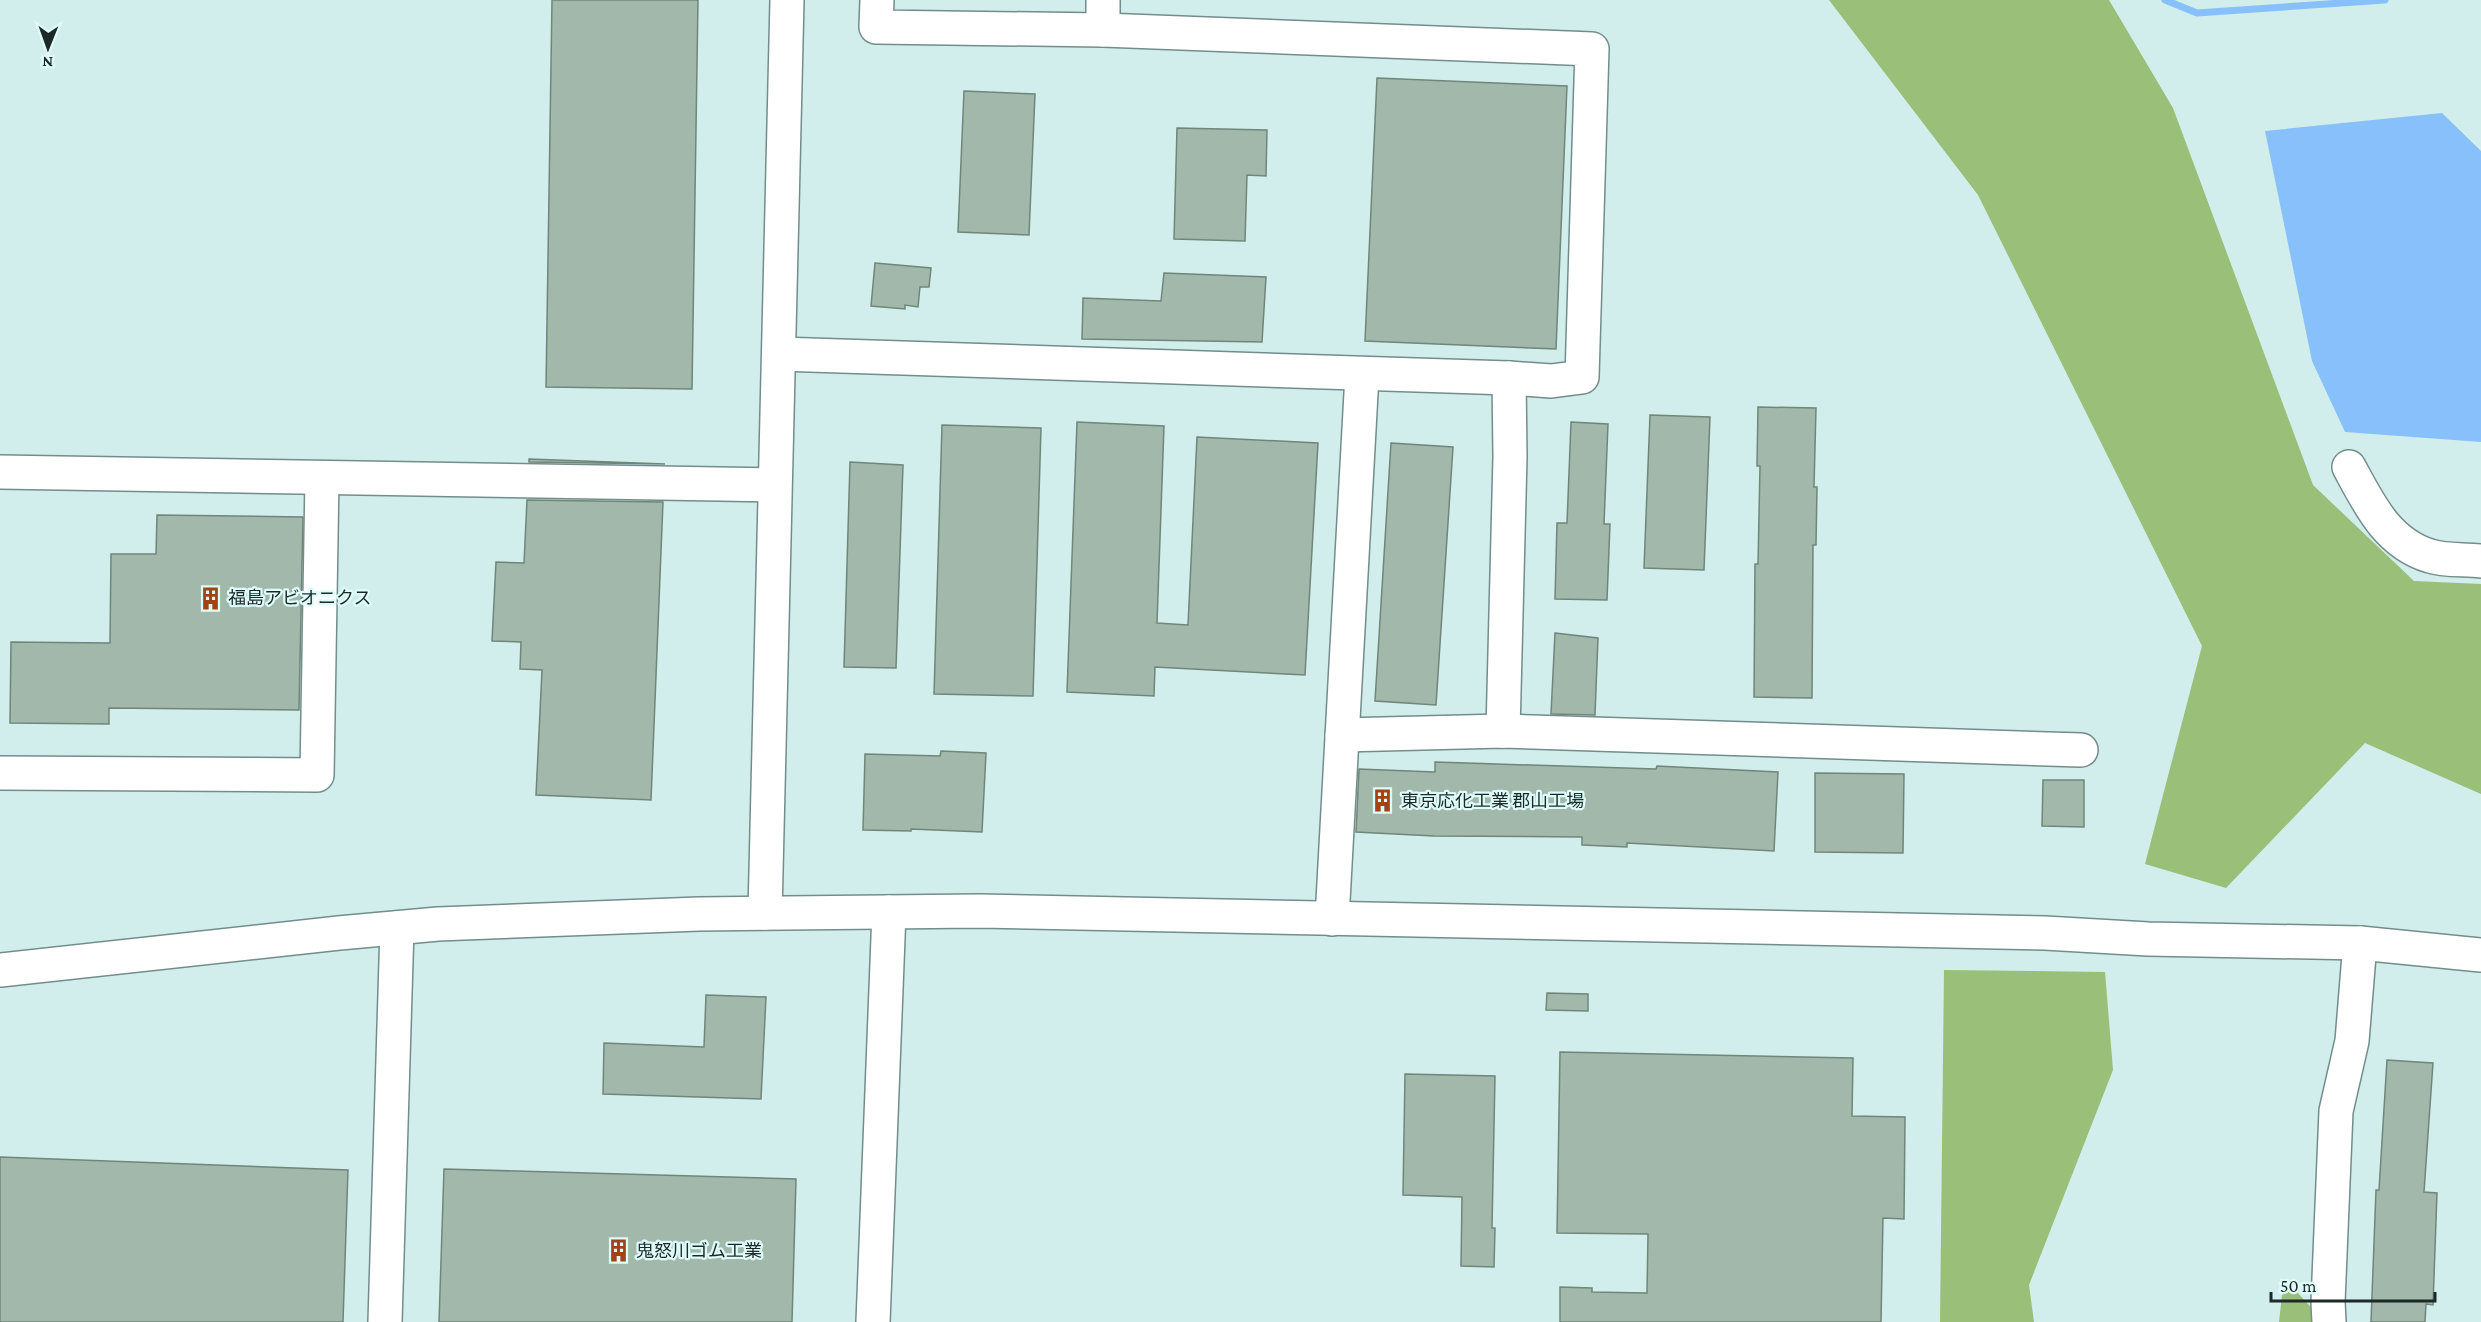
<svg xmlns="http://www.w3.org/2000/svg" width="2481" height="1322" viewBox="0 0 2481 1322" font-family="'Crimson Pro','Noto Sans JP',serif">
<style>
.forest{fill:#9abf78}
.water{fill:#88c0fc}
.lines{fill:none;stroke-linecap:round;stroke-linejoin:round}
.stream{stroke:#88c0fc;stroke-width:7}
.building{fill:#a1b8ab;stroke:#70867a;stroke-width:1.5}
.minor-casing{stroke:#728d8b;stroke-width:36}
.minor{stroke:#fff;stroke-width:33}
.labels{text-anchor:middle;stroke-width:4.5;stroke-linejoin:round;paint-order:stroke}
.poi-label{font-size:18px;fill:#1d2828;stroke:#defcf9;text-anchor:start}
</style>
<rect width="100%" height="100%" fill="#d1eeec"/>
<g class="forest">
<polygon points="1829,0 2109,0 2173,108 2313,485 2414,581 2481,584 2481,794 2365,743 2226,888 2145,864 2202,646 1978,195"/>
<polygon points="1944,970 2105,972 2113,1070 2029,1285 2034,1322 1940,1322"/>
<polygon points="2284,1278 2320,1317 2319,1322 2279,1322"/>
</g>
<polygon class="water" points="2442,113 2481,151 2481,442 2345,432 2312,361 2265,131"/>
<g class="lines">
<polyline class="stream" points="2165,0 2197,13 2385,0"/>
</g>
<g class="building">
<polygon points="552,0 698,0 692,389 546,387"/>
<polygon points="1377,78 1567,86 1556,349 1365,341"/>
<polygon points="964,91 1035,94 1029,235 958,232"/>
<polygon points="1177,128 1267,130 1266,176 1247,175 1245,241 1174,239"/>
<polygon points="875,263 931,268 929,287 920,287 918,307 905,305 905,309 871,306"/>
<polygon points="1164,273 1266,277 1262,342 1082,339 1083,298 1161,301"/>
<polygon points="1758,407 1816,408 1814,487 1817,487 1816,545 1813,545 1812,698 1754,697 1755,564 1758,564 1760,466 1757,466"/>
<polygon points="1650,415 1710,417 1704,570 1644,568"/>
<polygon points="1077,422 1164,426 1157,623 1188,625 1197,437 1318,443 1305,675 1155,667 1154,696 1067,692"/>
<polygon points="1571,422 1608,424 1604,524 1610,524 1607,600 1555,599 1557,523 1567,523"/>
<polygon points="942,425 1041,428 1033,696 934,694"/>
<polygon points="1391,443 1453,447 1436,705 1375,701"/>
<polygon points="529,459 665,464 529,462"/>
<polygon points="850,462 903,465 896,668 844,667"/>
<polygon points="527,500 663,502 651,800 536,795 542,670 520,669 521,642 492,641 496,562 524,563"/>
<polygon points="157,515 303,517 299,710 109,708 109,724 10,723 11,642 110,643 111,554 156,554"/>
<polygon points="1555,633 1598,638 1595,715 1551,714"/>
<polygon points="941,751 986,753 982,832 911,829 911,831 863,830 865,754 940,756"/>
<polygon points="1435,762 1656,769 1657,766 1778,772 1774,851 1627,843 1627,847 1582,845 1582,837 1434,836 1356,832 1359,769 1435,772"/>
<polygon points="1815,773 1904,774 1903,853 1815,852"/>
<polygon points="2043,780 2084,780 2084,827 2042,826"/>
<polygon points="1547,993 1588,994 1588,1011 1546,1010"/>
<polygon points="706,995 766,997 761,1099 603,1094 604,1043 704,1047"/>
<polygon points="1560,1052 1853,1058 1852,1116 1905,1117 1904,1219 1883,1218 1881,1322 1560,1322 1560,1287 1592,1288 1592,1292 1647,1293 1648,1234 1557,1233"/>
<polygon points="2387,1060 2433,1063 2424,1192 2437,1193 2433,1305 2426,1304 2425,1322 2371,1322 2376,1190 2379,1190"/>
<polygon points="1405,1074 1495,1076 1492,1228 1495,1228 1494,1267 1461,1266 1462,1197 1403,1195"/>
<polygon points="0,1157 348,1170 343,1322 0,1322"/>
<polygon points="444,1169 796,1179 792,1322 439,1322"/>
</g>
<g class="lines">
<defs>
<g id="minor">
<polyline points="877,0 876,27 1103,30 1592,49 1582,377 1551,381 1509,378"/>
<polyline points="1103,30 1103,0"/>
<polyline points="779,354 1509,378 1510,457 1503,731"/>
<path d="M2349 467C2369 504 2387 543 2430 556 2445 561 2465 559 2481 561"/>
<polyline points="0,472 774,485"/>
<polyline points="1342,735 1503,731 2081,750"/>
<polyline points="0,773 317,775 322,478"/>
<polyline points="765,913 787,0"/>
<polyline points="1332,919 1362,375"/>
<polyline points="0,970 339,933 438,924 699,914 979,911 2045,933 2148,939 2360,943 2481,955"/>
<polyline points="385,1322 397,928"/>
<polyline points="873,1322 889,912"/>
<polyline points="2329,1322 2328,1302 2336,1111 2352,1041 2360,943"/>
</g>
</defs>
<use href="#minor" class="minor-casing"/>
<use href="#minor" class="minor"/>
</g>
<defs>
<symbol id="building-bare" viewBox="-9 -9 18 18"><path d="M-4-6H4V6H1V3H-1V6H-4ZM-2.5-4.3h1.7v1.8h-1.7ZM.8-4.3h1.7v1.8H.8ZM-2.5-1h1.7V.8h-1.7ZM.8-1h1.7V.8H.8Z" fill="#a64113" stroke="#defcf9" stroke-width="2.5" paint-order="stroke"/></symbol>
</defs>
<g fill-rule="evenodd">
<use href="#building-bare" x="194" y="582" width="33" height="33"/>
<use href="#building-bare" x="1366" y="784" width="33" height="33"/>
<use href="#building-bare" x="602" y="1234" width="33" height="33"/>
</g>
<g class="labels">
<g class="poi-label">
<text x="228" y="604">福島アビオニクス</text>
<text x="1401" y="807">東京応化工業 郡山工場</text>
<text x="636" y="1257">鬼怒川ゴム工業</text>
</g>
</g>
<g transform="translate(48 48) rotate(181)" stroke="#defcf9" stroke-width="4.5" paint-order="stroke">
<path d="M0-4.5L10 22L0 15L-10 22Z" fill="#1d2828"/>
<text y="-9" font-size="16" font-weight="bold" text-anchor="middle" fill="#1d2828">N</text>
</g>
<path d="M2271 1292v9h164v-9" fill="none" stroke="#1d2828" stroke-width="3"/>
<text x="2280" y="1292" font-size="18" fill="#1d2828" stroke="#defcf9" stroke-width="4.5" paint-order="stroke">50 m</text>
</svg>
